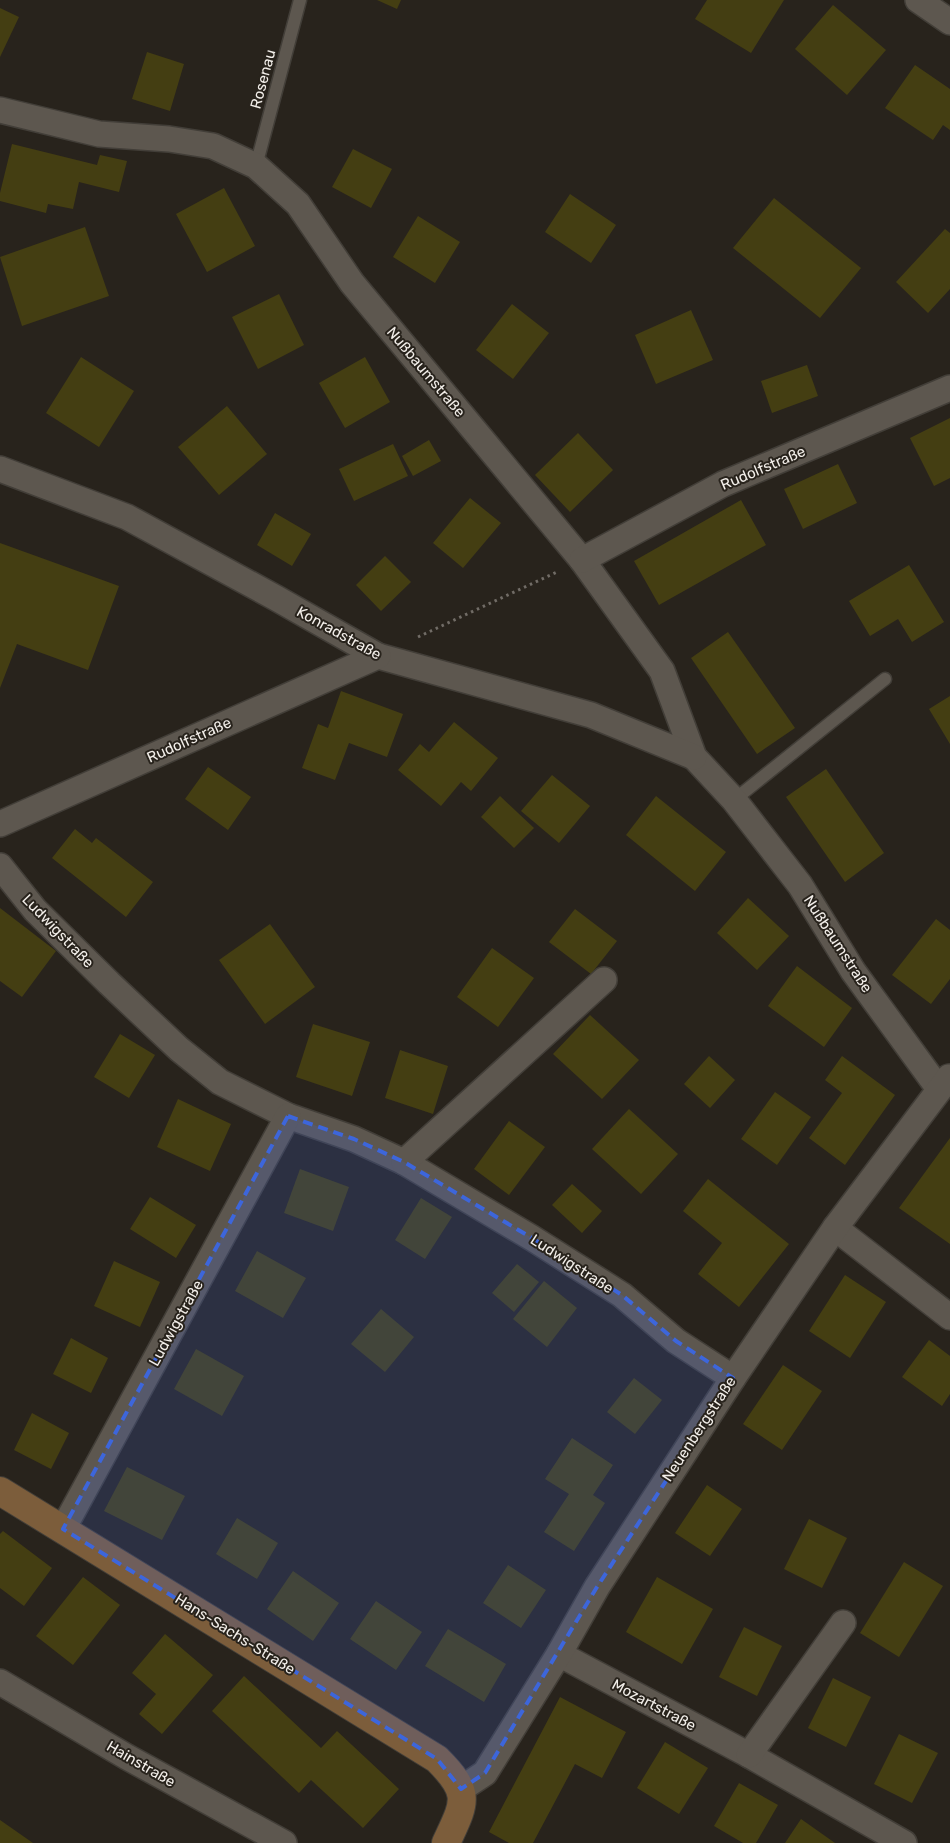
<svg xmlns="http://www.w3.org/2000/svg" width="950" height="1843" viewBox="0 0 950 1843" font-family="Rubik,sans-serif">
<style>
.building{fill:#443e12}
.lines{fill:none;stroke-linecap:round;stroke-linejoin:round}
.lane-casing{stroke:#423e38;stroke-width:15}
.street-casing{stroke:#423e38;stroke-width:28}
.secondary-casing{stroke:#423e38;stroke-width:30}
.path{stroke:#716c66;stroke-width:3;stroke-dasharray:2.5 4;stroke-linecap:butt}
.lane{stroke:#5d574f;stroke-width:12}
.street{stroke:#5d574f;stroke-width:25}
.secondary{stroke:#7c5d3b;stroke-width:28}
.marked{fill:#3d66db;fill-opacity:0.2;stroke:#3d66db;stroke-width:4;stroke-dasharray:10 6;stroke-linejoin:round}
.labels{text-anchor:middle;stroke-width:4;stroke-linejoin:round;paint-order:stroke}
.street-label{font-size:15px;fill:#f2eee9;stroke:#28231c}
</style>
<rect width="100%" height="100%" fill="#28231c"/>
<g class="building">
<polygon points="377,0 401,0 397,9"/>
<polygon points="707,0 784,0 751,53 695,19"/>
<polygon points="833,5 886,50 847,95 795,49"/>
<polygon points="0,8 19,17 0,57"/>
<polygon points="147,52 184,64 170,111 132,99"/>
<polygon points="915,65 950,89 950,130 943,125 933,140 885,108"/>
<polygon points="12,144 97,165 100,155 127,161 119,192 79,182 73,209 48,204 46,213 0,201 0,193"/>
<polygon points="353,149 392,169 371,208 332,187"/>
<polygon points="224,188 255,246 207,272 176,214"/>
<polygon points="570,194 616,225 591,263 545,232"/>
<polygon points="774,198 861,268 820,318 733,248"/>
<polygon points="418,216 460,242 435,283 393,257"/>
<polygon points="85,227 109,296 22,326 0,257"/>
<polygon points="945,229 950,233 950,289 928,313 896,282"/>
<polygon points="279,294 304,345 258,369 232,317"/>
<polygon points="512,304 549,333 513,379 476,350"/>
<polygon points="691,310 713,360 656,384 635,335"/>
<polygon points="81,357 134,391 99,447 46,413"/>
<polygon points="365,357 390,402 345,428 319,383"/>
<polygon points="807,365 818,396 772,413 761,381"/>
<polygon points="227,406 267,454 219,495 178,447"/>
<polygon points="950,418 950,478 934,486 910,438"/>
<polygon points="578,433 613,470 570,512 535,475"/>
<polygon points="429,440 441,461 413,476 402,456"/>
<polygon points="393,444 408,476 354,501 339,469"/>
<polygon points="838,464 857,503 803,529 784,489"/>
<polygon points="470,498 501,523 463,568 433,543"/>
<polygon points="741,500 766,545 659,605 634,561"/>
<polygon points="275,513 311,534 292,566 257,545"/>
<polygon points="0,543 119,586 88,670 17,644 0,688"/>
<polygon points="385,556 411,582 381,611 356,585"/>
<polygon points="909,565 944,622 912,642 898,619 870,636 849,601"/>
<polygon points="728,632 795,728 757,754 691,658"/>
<polygon points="341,691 403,714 387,757 349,743 335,780 302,768 318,724 328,728"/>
<polygon points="950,696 950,744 929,709"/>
<polygon points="454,722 498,758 471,791 461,782 441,806 398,770 420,744 429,752"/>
<polygon points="208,767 251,797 228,830 185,799"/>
<polygon points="826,769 884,853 845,882 786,797"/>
<polygon points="552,775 590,806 559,843 521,811"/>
<polygon points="500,796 534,828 514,848 481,817"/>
<polygon points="656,796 726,852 695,891 626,835"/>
<polygon points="75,829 92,843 96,838 153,882 126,917 52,858"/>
<polygon points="748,898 789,936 757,970 717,933"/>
<polygon points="0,908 56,951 22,997 0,981"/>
<polygon points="575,909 617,941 591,974 549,942"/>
<polygon points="936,919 950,930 950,979 931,1004 892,975"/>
<polygon points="270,924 315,987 265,1024 219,960"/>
<polygon points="492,948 534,978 498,1027 457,997"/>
<polygon points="797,966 852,1008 824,1047 768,1006"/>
<polygon points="590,1015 639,1060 602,1099 553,1054"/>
<polygon points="313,1024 370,1042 352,1096 296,1077"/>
<polygon points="120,1034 155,1055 129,1098 94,1077"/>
<polygon points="400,1050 448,1066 433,1114 385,1098"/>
<polygon points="709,1056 735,1080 710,1108 684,1084"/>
<polygon points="842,1056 895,1095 845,1165 809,1138 842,1093 825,1080"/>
<polygon points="775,1092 811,1117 777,1165 741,1139"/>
<polygon points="178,1099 231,1124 210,1171 157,1147"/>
<polygon points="629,1109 678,1154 641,1194 592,1149"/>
<polygon points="509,1121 545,1147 509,1195 474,1169"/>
<polygon points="950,1138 950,1244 899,1208"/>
<polygon points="300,1169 349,1187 333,1231 284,1213"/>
<polygon points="708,1179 789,1244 739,1307 698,1274 722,1243 683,1211"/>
<polygon points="572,1184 602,1211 582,1233 552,1205"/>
<polygon points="150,1197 196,1225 176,1258 130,1229"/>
<polygon points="421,1198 452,1217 425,1259 395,1240"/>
<polygon points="257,1251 306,1278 283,1318 235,1291"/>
<polygon points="114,1261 160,1282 140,1327 94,1306"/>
<polygon points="517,1264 539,1282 514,1312 492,1293"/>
<polygon points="845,1275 886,1302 850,1358 809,1331"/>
<polygon points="544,1281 577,1308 547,1347 513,1319"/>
<polygon points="381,1309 414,1337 385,1372 351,1344"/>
<polygon points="71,1338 108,1358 91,1393 53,1374"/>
<polygon points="929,1340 950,1356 950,1394 942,1406 902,1377"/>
<polygon points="196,1349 244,1376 222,1416 174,1389"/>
<polygon points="783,1365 822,1391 782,1450 743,1424"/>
<polygon points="634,1378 662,1400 635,1434 607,1412"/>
<polygon points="32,1413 69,1433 51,1469 14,1450"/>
<polygon points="572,1438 613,1465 593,1495 605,1503 574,1551 544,1532 569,1494 545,1479"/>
<polygon points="127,1467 185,1496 162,1540 104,1511"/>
<polygon points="707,1485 742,1509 710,1556 675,1533"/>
<polygon points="237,1518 278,1543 257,1579 216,1554"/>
<polygon points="809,1519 847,1538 822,1588 784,1569"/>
<polygon points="3,1531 52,1568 24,1606 0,1588 0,1534"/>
<polygon points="904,1562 943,1586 899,1657 860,1633"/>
<polygon points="508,1565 546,1590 521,1628 483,1603"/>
<polygon points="293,1571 339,1603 313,1641 267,1609"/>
<polygon points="83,1577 120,1605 73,1665 36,1636"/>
<polygon points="657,1577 713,1609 682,1664 626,1632"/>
<polygon points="376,1601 422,1632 396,1670 350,1639"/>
<polygon points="744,1627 782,1646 757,1696 719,1677"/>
<polygon points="448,1629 506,1664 484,1702 425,1666"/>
<polygon points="165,1634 213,1675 162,1734 139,1714 156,1694 132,1673"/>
<polygon points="244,1676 321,1748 337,1731 399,1789 363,1828 311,1780 299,1793 212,1711"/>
<polygon points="833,1678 871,1697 846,1747 808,1728"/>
<polygon points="560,1697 626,1732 602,1778 575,1764 533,1843 509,1843 489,1832"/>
<polygon points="899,1734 938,1753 912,1803 874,1784"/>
<polygon points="665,1742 708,1768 679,1814 637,1788"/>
<polygon points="739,1783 778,1805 756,1843 743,1843 714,1826"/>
<polygon points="801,1819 835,1843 785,1843"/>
<polygon points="0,1820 33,1843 0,1843"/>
</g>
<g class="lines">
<defs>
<g id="lane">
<polyline points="256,166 300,0"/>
<polyline points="734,800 885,679"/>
</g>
<g id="street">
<polyline points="918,0 950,22"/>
<polyline points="0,110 99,134 169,139 213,146 256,166 298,204 352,283 582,560 662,671 694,757 734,800 800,885 853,971 939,1089"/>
<polyline points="0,469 127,517 276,598 378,656 591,715 694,757"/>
<polyline points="582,560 723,484 950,388"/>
<polyline points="0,824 378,656"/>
<polyline points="0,866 35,910 109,983 179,1049 220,1082 288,1116 354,1139 404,1162 532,1238 622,1295 676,1341 733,1378"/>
<polyline points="404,1162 604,980"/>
<polyline points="835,1228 950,1317"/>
<polyline points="63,1529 288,1116"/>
<polyline points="559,1654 749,1755 904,1843"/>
<polyline points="0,1682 127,1757 284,1843"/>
<polyline points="749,1755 843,1623"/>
<polyline points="461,1789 485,1773 559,1654 597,1587 733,1378 835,1228 949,1077"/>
</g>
<path id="secondary" d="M0 1491 437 1759C472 1794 465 1802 446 1843"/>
</defs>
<use href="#lane" class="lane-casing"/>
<use href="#street" class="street-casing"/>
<use href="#secondary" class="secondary-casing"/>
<polyline class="path" points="418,637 557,572"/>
<use href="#lane" class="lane"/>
<use href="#street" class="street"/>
<use href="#secondary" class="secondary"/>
</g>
<path class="marked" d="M288 1116 354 1139 404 1162 532 1238 622 1295 676 1341 733 1378 597 1587 485 1773 461 1789 437 1759 413 1744 63 1529Z"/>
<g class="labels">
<g class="street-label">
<text transform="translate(263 79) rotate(-75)" y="5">Rosenau</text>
<text transform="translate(426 372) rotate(50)" y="5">Nußbaumstraße</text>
<text transform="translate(763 468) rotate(-23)" y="5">Rudolfstraße</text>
<text transform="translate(339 633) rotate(29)" y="5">Konradstraße</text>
<text transform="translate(189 740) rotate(-24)" y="5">Rudolfstraße</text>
<text transform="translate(58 931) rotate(46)" y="5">Ludwigstraße</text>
<text transform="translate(838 944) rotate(57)" y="5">Nußbaumstraße</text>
<text transform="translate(572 1264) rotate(33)" y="5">Ludwigstraße</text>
<text transform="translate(176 1323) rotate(-61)" y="5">Ludwigstraße</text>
<text transform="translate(699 1429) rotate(-57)" y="5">Neuenbergstraße</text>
<text transform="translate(235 1634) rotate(32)" y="5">Hans-Sachs-Straße</text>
<text transform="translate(654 1705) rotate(28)" y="5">Mozartstraße</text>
<text transform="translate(141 1764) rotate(30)" y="5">Hainstraße</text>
</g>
</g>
</svg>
